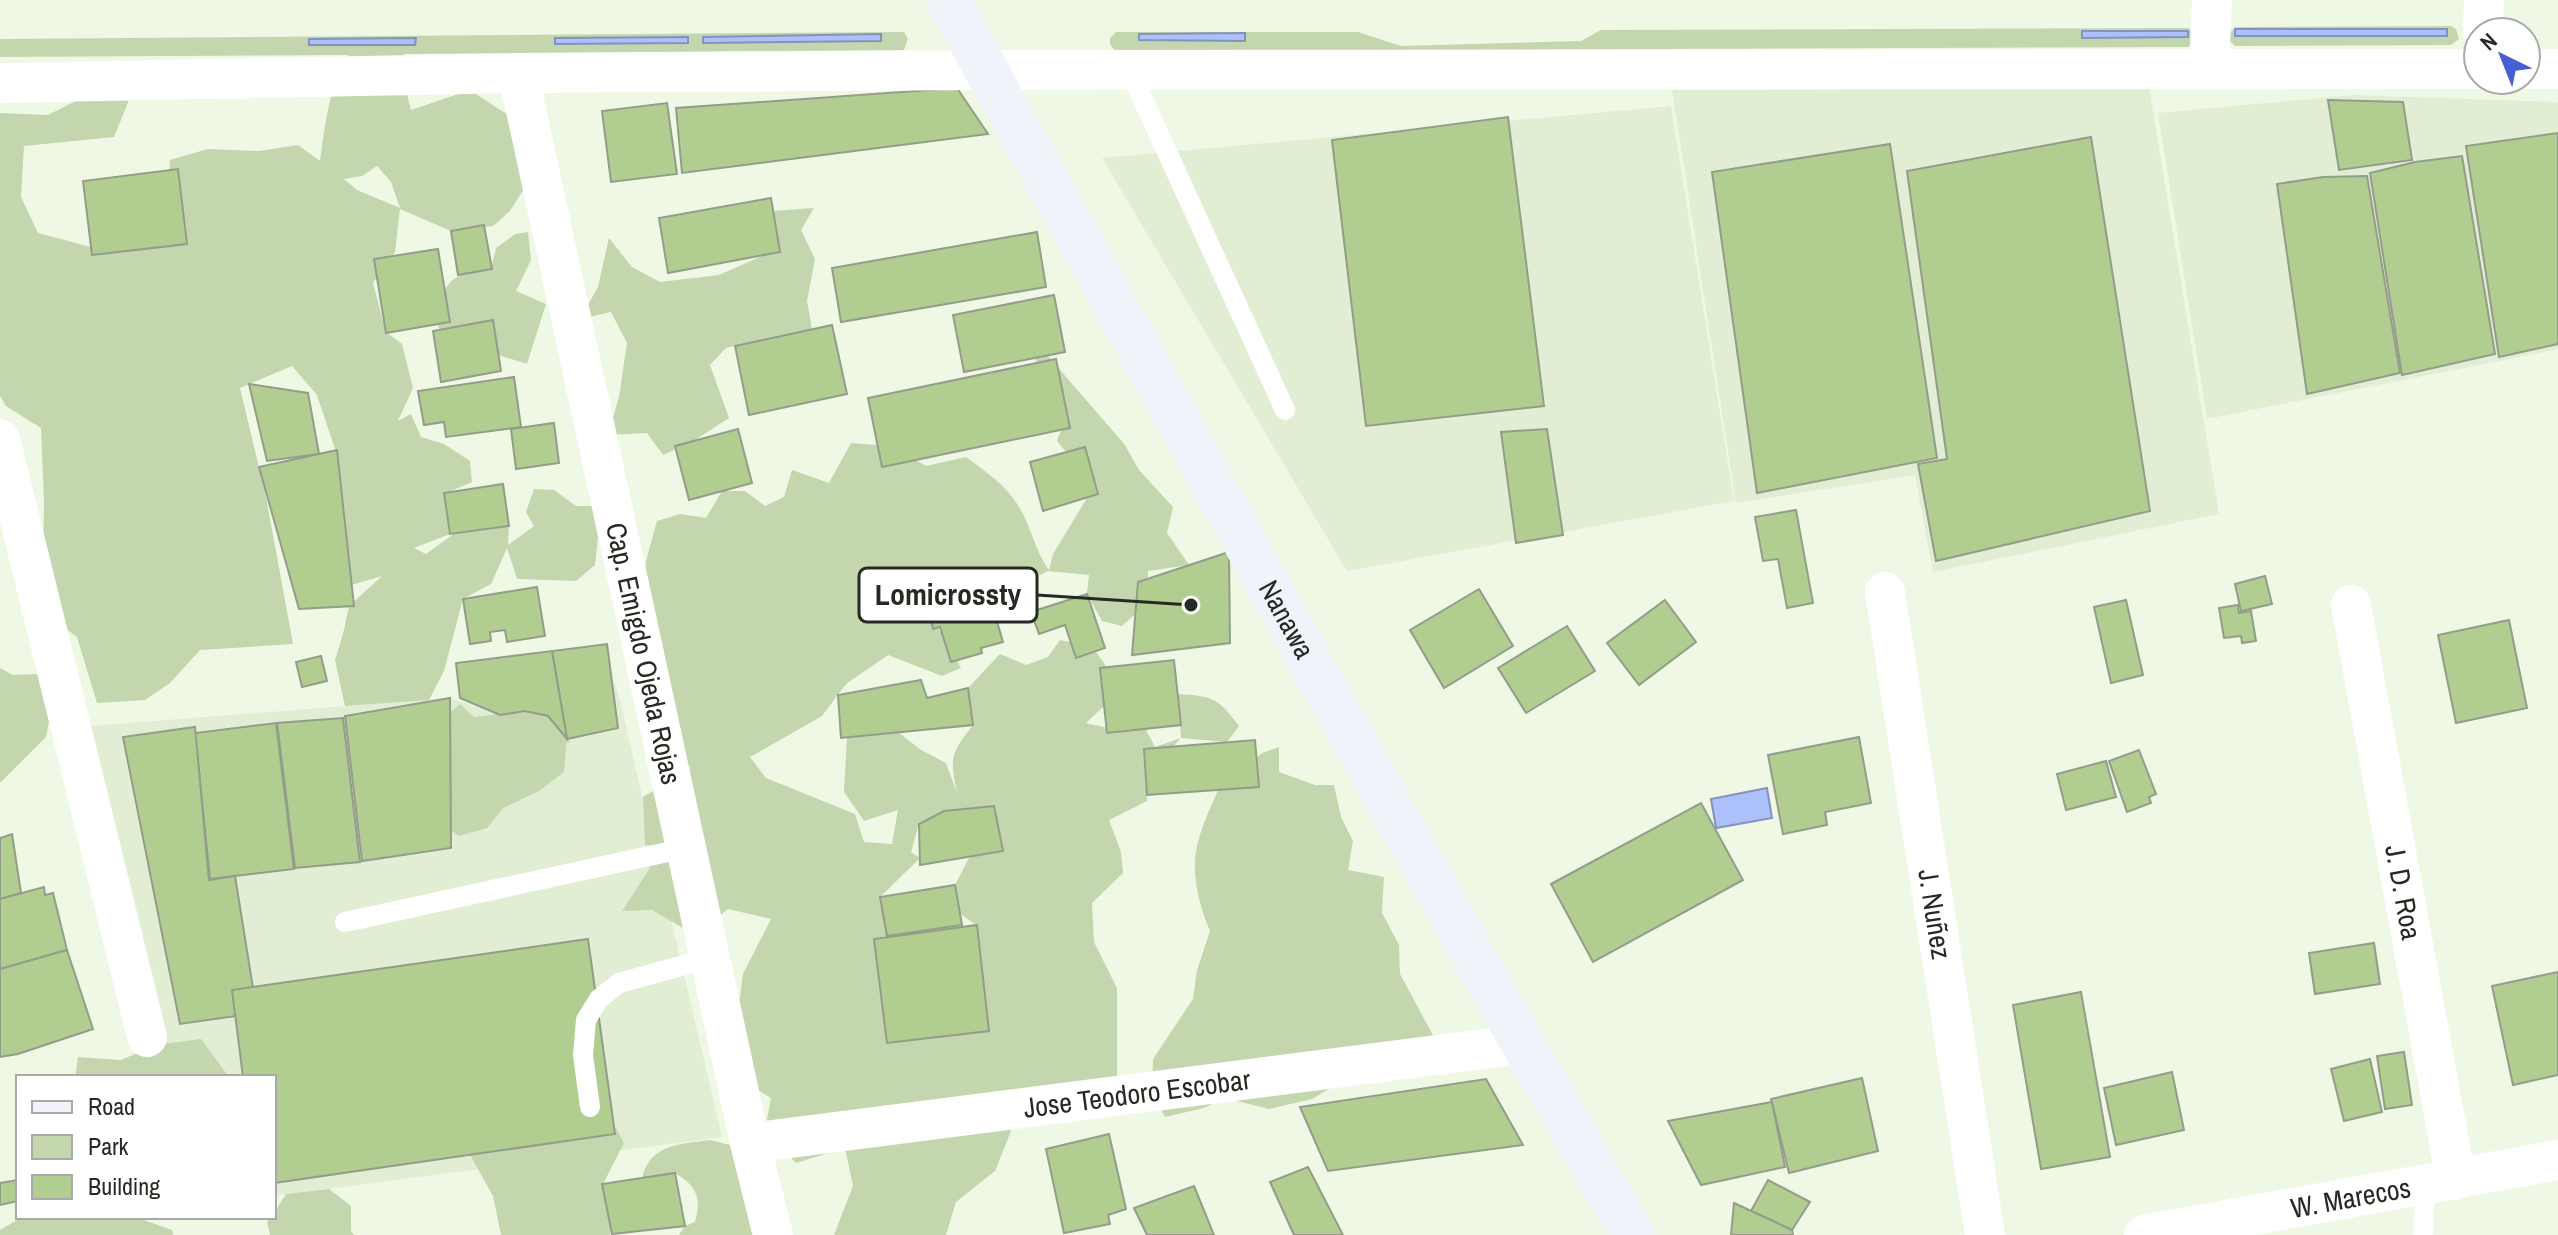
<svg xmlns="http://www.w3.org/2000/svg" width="2558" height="1235" viewBox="0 0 2558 1235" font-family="'Archivo Narrow',sans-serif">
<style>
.built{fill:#e1eed3}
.green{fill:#c3d6ae;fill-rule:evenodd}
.water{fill:#acc0fc;stroke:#8493bb;stroke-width:2}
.building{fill:#b1cd90;stroke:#949d8b;stroke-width:2}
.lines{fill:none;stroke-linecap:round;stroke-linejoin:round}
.lane{stroke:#fff;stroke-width:20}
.street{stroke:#fff;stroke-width:40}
.secondary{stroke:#f1f3fa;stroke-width:44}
.labels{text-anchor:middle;stroke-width:6;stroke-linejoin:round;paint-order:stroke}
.street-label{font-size:28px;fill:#272a23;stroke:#fff}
.leader{fill:none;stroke:#272a23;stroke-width:3}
.callout-dot{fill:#272a23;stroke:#fff;stroke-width:3}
.callout{fill:#fff;stroke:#272a23;stroke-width:3}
.callout-label{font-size:30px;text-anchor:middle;font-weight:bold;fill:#272a23}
</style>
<rect width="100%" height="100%" fill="#eff8e4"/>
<g class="built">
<polygon points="2149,87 2219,514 1933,572 1915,475 1736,503 1672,90"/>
<polygon points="2353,95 2558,102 2558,349 2207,419 2158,113"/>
<polygon points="1671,106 1734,501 1347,571 1102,158"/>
<polygon points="616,684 722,1137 274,1196 274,1077 165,1077 90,726 450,698 500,715"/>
</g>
<g class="green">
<polygon points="2451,26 2456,29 2459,39 2451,45 2235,46 2229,40 2229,34 2235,27"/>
<polygon points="2188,28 2191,30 2192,45 2188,47 1115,51 1110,44 1110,38 1116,32 1358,32 1401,46 1581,41 1601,30"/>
<path d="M904 32 908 39 904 50 404 54 405 86 411 110 470 90 500 110 530 125 524 189 510 211 493 226 451 231 400 209 395 252 373 283 386 332 402 344 413 388 398 421 411 414 421 437 444 444 470 461 472 482 444 494 450 534 414 548 426 554 455 533 509 526 508 545 534 526 526 512 534 489 554 490 576 506H598V537L595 565 576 581 517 579 507 548 491 584 463 599 444 671 429 700 345 706 335 660 343 634 349 606 382 576 352 585 336 566 345 509 331 508V461L338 458 317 395 292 366 240 388 266 497 293 644 200 650 170 683 145 700 97 703 77 637 58 623 43 562 44 502 41 428 6 406 0 396V113L48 115 78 100H129L114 137 24 146 21 197 38 233 91 247 139 250 168 197 170 160 208 149 259 151 298 145 320 161C325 126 329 85 349 55L0 57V39ZM377 166 391 182 400 208 357 190 344 179 362 176Z"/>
<polygon points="814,208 801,230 815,259 807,301 812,329 726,348 710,365 729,418 692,442 663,455 647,433 608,435 619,397 627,343 611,312 580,319 598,287 609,238 632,267 660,282 719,275 762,256 758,212"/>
<path d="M528 232 531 260 516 291 546 304 527 364 498 355 440 330 433 313C451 275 451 276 491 269L496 248 515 234Z"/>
<path d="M1004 305 1125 445 1139 470 1173 507 1167 533 1189 565 1148 571V603L1122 626 1102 621 1087 594 1089 575 1048 571 991 600 987 587 927 605 931 615 961 668 942 676 888 655 846 684 822 716 750 757 766 778 855 814 864 842 892 844 898 810 864 821 844 792 847 737 898 732 921 750 946 763 957 793C950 758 950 754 973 725L968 688 1000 654 1026 665 1048 657 1060 640 1092 646 1108 669 1117 694 1086 723 1112 729 1144 726 1155 747 1181 738 1178 694C1213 696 1218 698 1239 726L1227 742 1181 738 1145 778 1147 801 1109 820 1121 852 1123 873 1092 903 1094 942 1117 988V1080L991 1096 1011 1131 995 1171 956 1202 946 1235H834L853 1186 845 1148 796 1163 765 1130 771 1098 736 1077V1027L743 974 771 919 728 909 695 935 652 910 622 911 648 871 660 847 645 845 643 797 691 768 684 764 636 616 647 557 657 521 680 514 706 518 722 491H745L765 506 784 497 792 470 829 483 851 443 891 446 926 466 966 457C989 474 1010 488 1023 514 1032 532 1037 554 1049 570L1053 554 1087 498 1072 459 1057 441 1067 414ZM994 806 1003 850 970 856 955 885 960 914 977 925 988 1031 874 939 887 936 880 897 920 858 911 852 919 824 944 811Z"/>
<polygon points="0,668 13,675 37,674 55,692 46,737 0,783"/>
<polygon points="460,704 474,717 525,711 548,716 567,739 564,772 539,791 503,808 487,828 459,836 439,821 445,717"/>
<path d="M1279 747V772L1315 785H1334L1341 817 1353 841 1348 870 1384 877 1382 913 1399 945 1400 974 1435 1039 1344 1080 1312 1099 1269 1109 1225 1098 1204 1108 1165 1117 1152 1091 1153 1059 1193 999 1197 970 1210 931C1201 910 1194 885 1195 862 1196 836 1211 807 1221 783L1224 789 1262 753Z"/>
<polygon points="201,1039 229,1077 75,1077 78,1057 121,1060 156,1045"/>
<polygon points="611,1119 624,1143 603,1184 613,1211 610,1235 501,1235 493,1196 470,1155 514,1128"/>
<path d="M710 1140 730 1145 749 1160 774 1235H679L685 1226 695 1222C702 1196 696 1186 675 1173L642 1178C650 1144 680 1144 710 1140Z"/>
<polygon points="329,1189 351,1206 351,1231 354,1235 270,1235 267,1222 271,1217 274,1217 274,1213 286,1194"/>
<polygon points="22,1217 141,1217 138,1218 172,1230 173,1235 0,1235 0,1230"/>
</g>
<g class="water">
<rect x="2235" y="29" width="212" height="7"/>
<polygon points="2082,31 2188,31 2188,37 2082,38"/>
<polygon points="1245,33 1245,41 1139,40 1139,34"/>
<polygon points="881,34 881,41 703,43 703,37"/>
<polygon points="688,37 688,43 555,44 555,38"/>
<polygon points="416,38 415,45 309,45 309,39"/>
<polygon points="1767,788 1772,818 1716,828 1711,799"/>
</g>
<g class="building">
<polygon points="957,88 988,134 682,173 676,108"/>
<polygon points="2328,100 2403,102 2412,160 2339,170"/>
<polygon points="667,103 677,174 611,182 602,111"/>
<polygon points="1508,117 1544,406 1366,426 1332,140"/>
<polygon points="2558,133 2558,344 2499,357 2466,146"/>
<polygon points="2091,137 2150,511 1936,561 1918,464 1947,459 1907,171"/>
<polygon points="1890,144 1937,458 1757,493 1712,172"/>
<polygon points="2462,156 2495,354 2402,375 2370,173 2415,162"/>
<polygon points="178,169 187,244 92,255 83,181"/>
<polygon points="2367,176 2400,373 2307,394 2277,184 2323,177"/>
<polygon points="771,198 780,252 668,273 659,218"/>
<polygon points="484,225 492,269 458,275 451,231"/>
<polygon points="1037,232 1046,287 841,322 832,268"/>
<polygon points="438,249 450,322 386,333 374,259"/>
<polygon points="1054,295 1065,352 964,372 953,315"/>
<polygon points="493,320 501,371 441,382 433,331"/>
<polygon points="832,325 847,394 749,415 735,346"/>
<polygon points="1056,359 1070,428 882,467 868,398"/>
<polygon points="514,377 521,427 446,437 444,422 424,425 418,391"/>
<polygon points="249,384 308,393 319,454 267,461"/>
<polygon points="554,423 559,463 516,469 511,429"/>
<polygon points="738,429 752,483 689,500 675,446"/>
<polygon points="1547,429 1563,535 1516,543 1501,432"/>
<polygon points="1085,447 1098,494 1043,511 1030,462"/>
<polygon points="337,450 354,606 299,609 259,467"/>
<polygon points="503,484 509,526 450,534 444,493"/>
<polygon points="1796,510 1813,603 1787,608 1778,559 1763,561 1755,517"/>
<polygon points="1229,552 1230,643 1132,655 1138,582"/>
<polygon points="2265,576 2272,604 2241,611 2235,584"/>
<polygon points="537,587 545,636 507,642 505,630 490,632 491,641 470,644 463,599"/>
<polygon points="987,587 1003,642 981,648 982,653 951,662 940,627 933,629 927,605"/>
<polygon points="1479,589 1513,646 1444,688 1410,630"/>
<polygon points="1087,594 1105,648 1076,658 1065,625 1039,634 1031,612"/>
<polygon points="1665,600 1696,642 1639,685 1607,643"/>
<polygon points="2126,600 2143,675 2111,683 2094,607"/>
<polygon points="2238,605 2239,613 2251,611 2256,641 2242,643 2241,636 2224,638 2219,608"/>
<polygon points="2509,620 2527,708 2456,723 2438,635"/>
<polygon points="1567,626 1595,671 1526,713 1498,668"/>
<polygon points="607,644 618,728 567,739 552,651"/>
<polygon points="552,651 567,739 548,716 525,711 500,715 460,698 456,663"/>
<polygon points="321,656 327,681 302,687 296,662"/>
<polygon points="1174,660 1181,725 1107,733 1100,668"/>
<polygon points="921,680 927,698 968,688 973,725 841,738 838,695"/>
<polygon points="450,698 451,848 362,861 345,716"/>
<polygon points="343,718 360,862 295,868 277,723"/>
<polygon points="276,723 294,869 210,879 195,733"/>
<polygon points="195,727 209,880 235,876 257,1013 180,1024 123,737"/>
<polygon points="1859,737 1871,803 1825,812 1827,825 1783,834 1768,755"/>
<polygon points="1255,740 1259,787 1147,795 1144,749"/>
<polygon points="2139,750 2156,794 2149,797 2151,803 2127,812 2109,761"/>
<polygon points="2106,761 2116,797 2066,810 2057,774"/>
<polygon points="1701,803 1743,880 1593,962 1551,884"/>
<polygon points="994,806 1003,851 920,865 919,824 944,811"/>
<polygon points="12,834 21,893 0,899 0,838"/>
<polygon points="955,885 962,925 887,936 880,897"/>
<polygon points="44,887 45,895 53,893 67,950 0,969 0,899"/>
<polygon points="977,925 989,1031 887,1043 874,939"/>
<polygon points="588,939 615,1134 274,1183 274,1077 243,1077 232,990"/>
<polygon points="2374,943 2380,984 2315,994 2309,953"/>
<polygon points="67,950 93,1029 18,1054 0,1057 0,969"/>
<polygon points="2558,972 2558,1075 2513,1085 2492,986"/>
<polygon points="2081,992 2110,1157 2041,1169 2013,1005"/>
<polygon points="2404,1052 2412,1105 2385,1109 2377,1056"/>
<polygon points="2370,1059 2382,1112 2344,1121 2331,1069"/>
<polygon points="2172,1072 2184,1130 2116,1145 2104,1088"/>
<polygon points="1862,1078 1878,1151 1789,1173 1771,1099"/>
<polygon points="1486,1079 1523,1145 1328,1171 1300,1107"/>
<polygon points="1772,1102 1785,1167 1701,1185 1668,1121"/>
<polygon points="1109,1134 1126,1209 1108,1215 1110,1224 1064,1233 1046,1149"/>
<polygon points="1308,1167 1343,1235 1294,1235 1270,1182"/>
<polygon points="675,1173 685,1226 612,1234 602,1184"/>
<polygon points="18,1180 18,1201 0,1205 0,1183"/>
<polygon points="1768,1180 1810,1202 1792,1230 1751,1211"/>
<polygon points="1194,1186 1214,1235 1147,1235 1134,1208"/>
<polygon points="1734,1203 1792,1230 1793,1235 1731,1235"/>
</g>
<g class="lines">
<g class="lane">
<polyline points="1129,69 1285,410"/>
<polyline points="345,922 686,848"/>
<polyline points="590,1107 583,1055 586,1020 599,999 619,983 710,958"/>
<polyline points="2423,1235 2425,1183"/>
</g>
<g class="street">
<polyline points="2483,32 2484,0"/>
<polyline points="2526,69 2558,69"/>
<polyline points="2209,70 2212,0"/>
<path id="s1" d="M518 73 750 1143 773 1235"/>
<polyline points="0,83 518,73 984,70 2478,69"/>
<polyline points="0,439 147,1037"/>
<path id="s2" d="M1885 592 1985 1235"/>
<path id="s3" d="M2351 605 2456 1180"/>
<path id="s4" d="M750 1143 1523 1044"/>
<path id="s5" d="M2144 1235 2558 1160"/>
</g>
<path class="secondary" id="s6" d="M948 0 1324 687 1523 1044 1633 1235"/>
</g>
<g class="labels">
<g class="street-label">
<text dy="10" stroke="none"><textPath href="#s6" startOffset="706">Nanawa</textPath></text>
<text dy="10" stroke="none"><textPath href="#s1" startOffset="594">Cap. Emigdo Ojeda Rojas</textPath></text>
<text dy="10" stroke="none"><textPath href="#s3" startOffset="292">J. D. Roa</textPath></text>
<text dy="10" stroke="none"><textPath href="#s2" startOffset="326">J. Nuñez</textPath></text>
<text dy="10" stroke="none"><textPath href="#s4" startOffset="390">Jose Teodoro Escobar</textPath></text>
<text dy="10" stroke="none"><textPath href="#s5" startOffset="210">W. Marecos</textPath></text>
</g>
</g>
<path class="leader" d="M1191 605L1037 595"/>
<circle class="callout-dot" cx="1191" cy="605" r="8"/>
<rect class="callout" x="859" y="568" width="178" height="54" rx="8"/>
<g class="callout-label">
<text x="948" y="605">Lomicrossty</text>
</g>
<rect x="16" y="1075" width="260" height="144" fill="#ffffff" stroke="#a9aaa7" stroke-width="2"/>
<rect x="32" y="1101" width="40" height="12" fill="#f1f3fa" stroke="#a9aaa7" stroke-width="2"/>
<text x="88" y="1115" font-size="24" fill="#272a23">Road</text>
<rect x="32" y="1135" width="40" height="24" fill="#c3d6ae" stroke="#a9aaa7" stroke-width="2"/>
<text x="88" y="1155" font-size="24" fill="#272a23">Park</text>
<rect x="32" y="1175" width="40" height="24" fill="#b1cd90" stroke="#a9aaa7" stroke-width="2"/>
<text x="88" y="1195" font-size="24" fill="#272a23">Building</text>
<g transform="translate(2502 56) rotate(317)"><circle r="38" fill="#ffffff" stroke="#a9aaa7" stroke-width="2"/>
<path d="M0-6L14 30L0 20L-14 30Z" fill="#4660d4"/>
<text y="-12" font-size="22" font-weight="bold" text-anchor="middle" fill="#272a23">N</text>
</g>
</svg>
